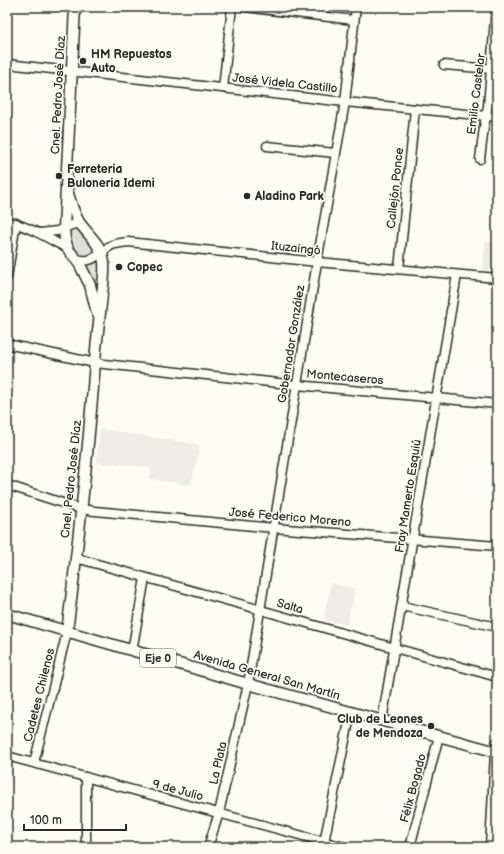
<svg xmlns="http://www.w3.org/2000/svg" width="504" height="854" viewBox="0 0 504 854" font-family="'Balsamiq Sans',sans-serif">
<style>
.built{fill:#edece8}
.green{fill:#dfdeda;stroke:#858482}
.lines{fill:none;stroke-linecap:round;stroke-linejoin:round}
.minor-casing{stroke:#2b2b2b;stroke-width:11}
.major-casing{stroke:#2b2b2b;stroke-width:13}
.minor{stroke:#fdfcf7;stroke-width:8}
.major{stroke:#fdfcf7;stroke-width:10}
.poi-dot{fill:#2b2b2b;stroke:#fdfcf7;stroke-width:1.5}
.labels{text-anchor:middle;stroke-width:3.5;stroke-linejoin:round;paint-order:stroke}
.shield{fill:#fdfcf7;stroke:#6a6a68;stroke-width:1}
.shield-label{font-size:11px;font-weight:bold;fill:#2b2b2b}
.poi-label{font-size:12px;font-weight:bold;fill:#2b2b2b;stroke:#fdfcf7;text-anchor:start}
.street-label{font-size:12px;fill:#2b2b2b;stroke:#fdfcf7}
</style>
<rect width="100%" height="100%" fill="#fdfcf7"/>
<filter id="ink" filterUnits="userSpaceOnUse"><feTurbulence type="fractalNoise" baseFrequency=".025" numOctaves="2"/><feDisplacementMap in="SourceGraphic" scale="8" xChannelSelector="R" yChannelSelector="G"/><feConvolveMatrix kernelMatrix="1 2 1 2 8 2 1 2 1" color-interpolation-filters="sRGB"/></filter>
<g filter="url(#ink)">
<g class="built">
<polygon points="485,242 497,243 497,271 483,270"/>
<polygon points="100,429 200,445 191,485 150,479 151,468 122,464 96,463"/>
<polygon points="331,583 355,589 347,625 323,620"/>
</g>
<g class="green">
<path d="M76 228C86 231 90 241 94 250L92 255 81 257 71 248 68 232 73 229Z"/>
<polygon points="99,261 101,268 99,310 84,265 94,264"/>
</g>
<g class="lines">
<defs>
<g id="minor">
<polyline points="244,7 354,20"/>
<polyline points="7,64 345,102 497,117"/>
<polyline points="444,65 492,69"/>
<polyline points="223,88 232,7"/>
<polyline points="267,146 335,153"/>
<polyline points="480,159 484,127 488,106 496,7"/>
<path d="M7 221C30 227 48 238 68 249"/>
<polyline points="40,233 57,231 74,224 81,225"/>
<path d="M75 258C93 266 98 252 112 245 117 243 122 243 128 242L317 262 497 278"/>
<polyline points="399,269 415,109"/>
<polyline points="7,277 16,223"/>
<polyline points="7,344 95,363 297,385 437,398 497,404"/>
<polyline points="7,485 81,509 95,511 274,528 497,546"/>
<polyline points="76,558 261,610 497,677"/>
<polyline points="402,606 497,627"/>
<polyline points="132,651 145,578"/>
<polyline points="382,721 457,275"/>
<polyline points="7,756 344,847"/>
<polyline points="34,763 67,632"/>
<polyline points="86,777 86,847"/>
<polyline points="208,847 219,813 248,684 317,262 345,102 356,7"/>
<polyline points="323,847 351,712"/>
<polyline points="410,847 439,736"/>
<polyline points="490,847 495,752 497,742"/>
</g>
<g id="major">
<polyline points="75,7 64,229 65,239 68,249 75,258 80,265 90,285 97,313"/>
<path d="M66 185C69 198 72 210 79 222 88 235 102 245 104 262 105 273 103 284 102 295 100 313 98 331 96 349 89 444 79 538 67 632"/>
<polyline points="7,614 248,684 497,752"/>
</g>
</defs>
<use href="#minor" class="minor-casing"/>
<use href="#major" class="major-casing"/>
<use href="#minor" class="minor"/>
<use href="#major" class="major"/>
</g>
</g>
<g class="poi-dot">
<circle cx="83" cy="61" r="4"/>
<circle cx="59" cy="176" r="4"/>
<circle cx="247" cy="196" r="4"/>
<circle cx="119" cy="267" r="4"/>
<circle cx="431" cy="726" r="4"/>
</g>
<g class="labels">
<rect class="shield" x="140" y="649" width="36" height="18" rx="3"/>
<g class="shield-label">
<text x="158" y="662">Eje 0</text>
</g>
<g class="poi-label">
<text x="91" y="58">HM Repuestos<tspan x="91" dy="14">Auto</tspan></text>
<text x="67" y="173">Ferreteria<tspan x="67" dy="14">Buloneria Idemi</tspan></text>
<text x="255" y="200">Aladino Park</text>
<text x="127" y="271">Copec</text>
<text x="423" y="723" text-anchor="end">Club de Leones<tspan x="423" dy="14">de Mendoza</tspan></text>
</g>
<g class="street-label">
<text transform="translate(285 83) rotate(6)" y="4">José Videla Castillo</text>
<text transform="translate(476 94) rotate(-83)" y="4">Emilio Castelar</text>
<text transform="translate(58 95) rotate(-87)" y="4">Cnel. Pedro José Díaz</text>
<text transform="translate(395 188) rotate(-84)" y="4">Callejón Ponce</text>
<text transform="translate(296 248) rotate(6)" y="4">Ituzaingó</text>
<text transform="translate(291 344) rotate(-81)" y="4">Gobernador González</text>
<text transform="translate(345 377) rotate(5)" y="4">Montecaseros</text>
<text transform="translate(71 479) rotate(-84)" y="4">Cnel. Pedro José Díaz</text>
<text transform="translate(408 496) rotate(-81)" y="4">Fray Mamerto Esquiú</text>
<text transform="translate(290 517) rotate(5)" y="4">José Federico Moreno</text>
<text transform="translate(290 606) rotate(16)" y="4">Salta</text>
<text transform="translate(267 675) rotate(16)" y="4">Avenida General San Martín</text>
<text transform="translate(39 695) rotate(-76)" y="4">Cadetes Chilenos</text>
<text transform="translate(218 763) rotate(-77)" y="4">La Plata</text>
<text transform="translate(413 788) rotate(-75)" y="4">Félix Bogado</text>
<text transform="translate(178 790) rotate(15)" y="4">9 de Julio</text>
</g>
</g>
<rect width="504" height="854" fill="none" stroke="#fdfcf7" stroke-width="24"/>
<rect x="12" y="12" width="480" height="830" fill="none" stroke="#2b2b2b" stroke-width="1.5" filter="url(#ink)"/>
<path d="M24 824v6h102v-6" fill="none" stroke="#2b2b2b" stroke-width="2"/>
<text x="30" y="824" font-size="12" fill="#2b2b2b" stroke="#fdfcf7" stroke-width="3" paint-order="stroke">100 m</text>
</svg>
